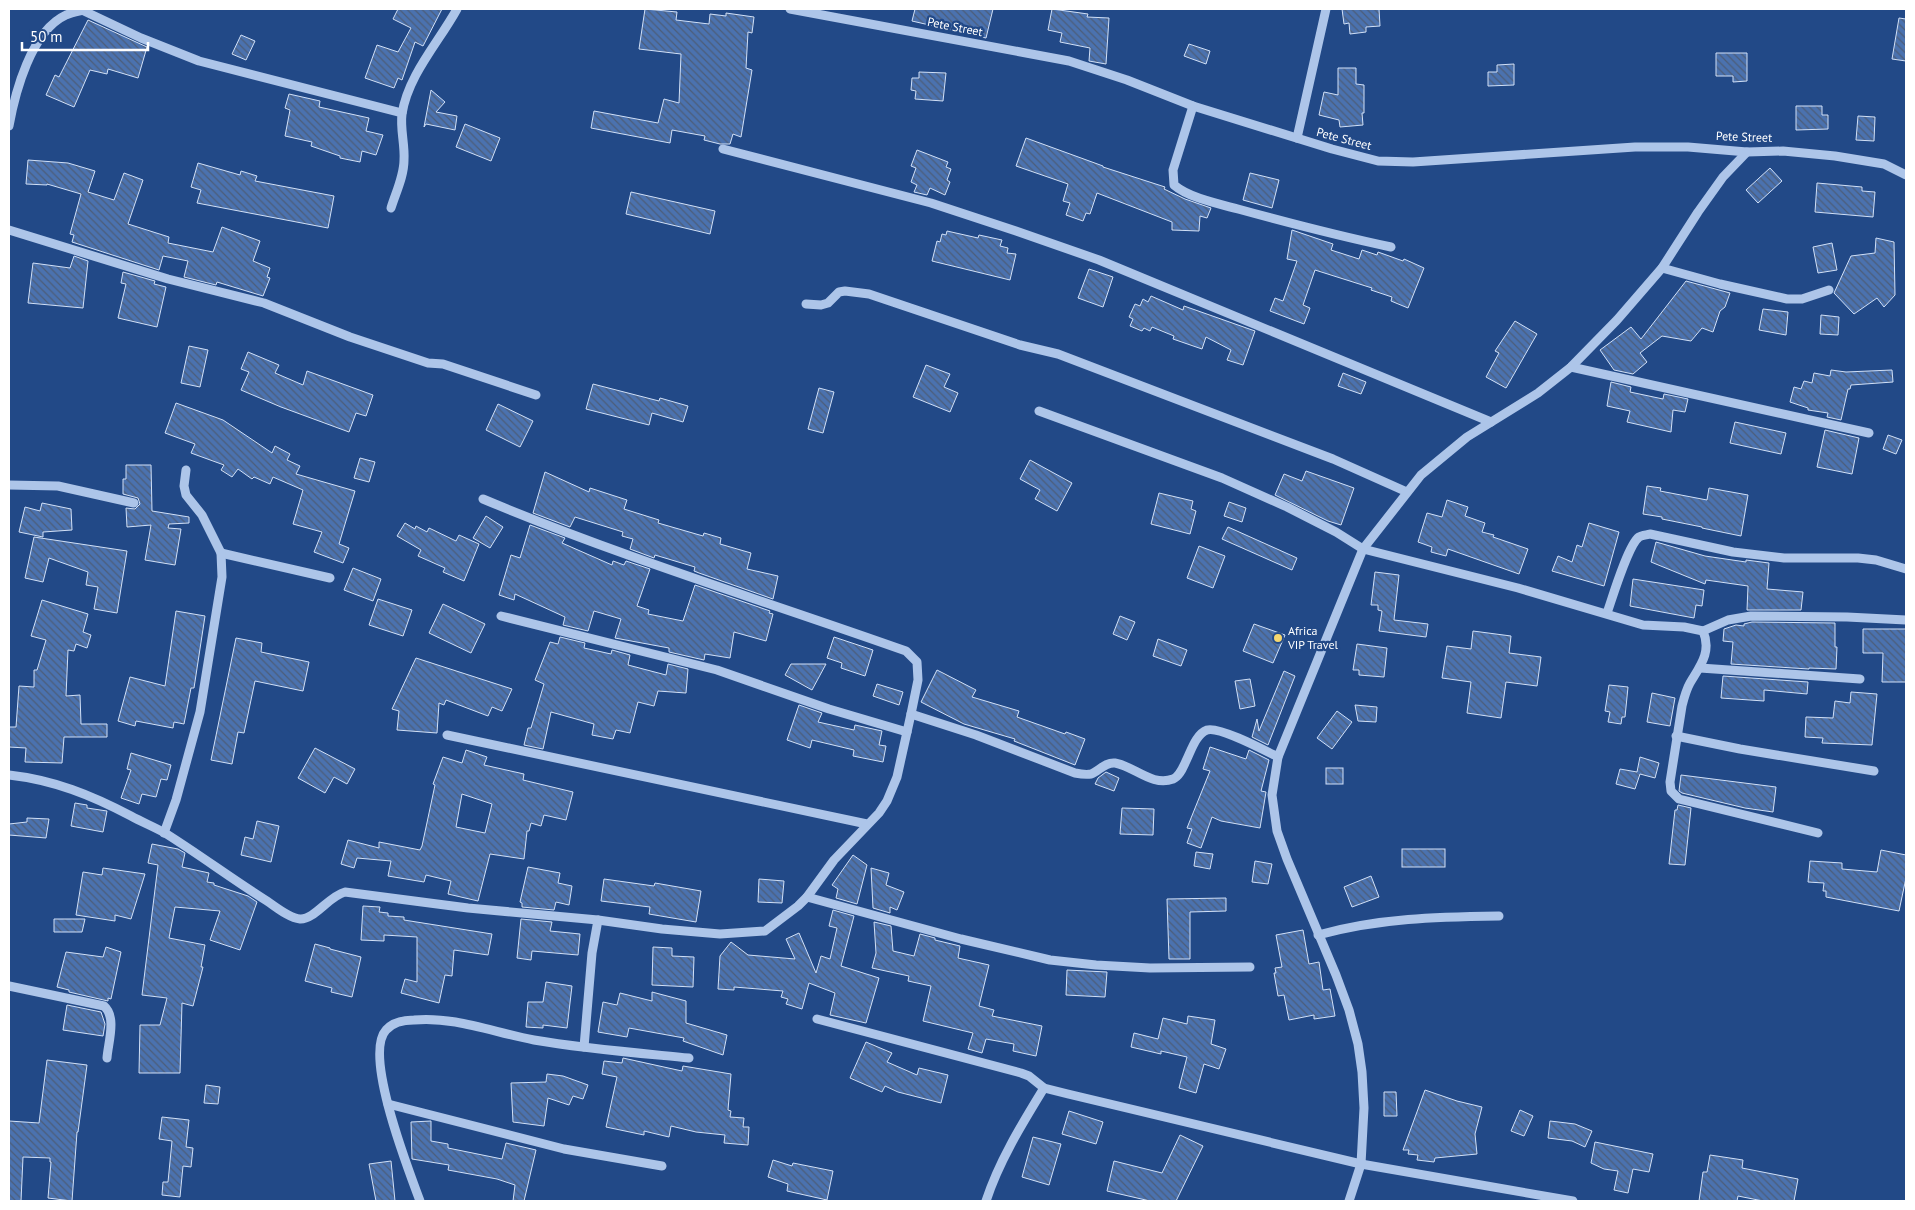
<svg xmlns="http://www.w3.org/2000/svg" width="1915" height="1210" viewBox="0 0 1915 1210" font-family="'PT Sans',sans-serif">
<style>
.building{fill:url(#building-back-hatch);stroke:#d1e0f7;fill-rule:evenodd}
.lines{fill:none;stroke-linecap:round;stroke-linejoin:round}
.minor{stroke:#adc5e9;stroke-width:9}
.poi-dot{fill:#f5d66f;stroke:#224987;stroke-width:2}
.labels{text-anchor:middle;stroke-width:4.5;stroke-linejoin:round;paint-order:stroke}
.street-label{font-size:12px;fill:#fff;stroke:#224987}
.poi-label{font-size:12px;fill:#fff;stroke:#224987;text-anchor:start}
</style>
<defs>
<pattern id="building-back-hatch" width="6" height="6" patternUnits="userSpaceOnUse" patternTransform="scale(1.25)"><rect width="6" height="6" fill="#4b72af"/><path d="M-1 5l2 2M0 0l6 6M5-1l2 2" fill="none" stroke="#4c5d79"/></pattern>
</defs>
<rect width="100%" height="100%" fill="#224987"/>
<g class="building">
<polygon points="398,9 442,9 423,46 415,42 402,80 398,78 394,88 365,78 377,45 398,52 411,28 393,19"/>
<polygon points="645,9 677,12 676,20 709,24 710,14 726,16 726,13 754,17 752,33 748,32 746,68 752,70 741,137 733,134 730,144 720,144 704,140 705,136 672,130 670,143 591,128 594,111 658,123 664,99 679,103 681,54 639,49"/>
<polygon points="915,9 993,9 986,38 912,21"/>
<polygon points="1052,9 1088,14 1087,17 1109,18 1106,64 1089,61 1090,48 1060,42 1062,33 1048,30"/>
<polygon points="1342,9 1379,9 1380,26 1366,27 1366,32 1350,34 1349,23 1344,24"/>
<polygon points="1899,18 1906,19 1906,61 1892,59"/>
<polygon points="88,20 147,47 138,78 108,69 107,74 90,70 74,107 46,95 55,75 59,77"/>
<polygon points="241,35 255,41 246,60 232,54"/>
<polygon points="1189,44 1210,51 1206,64 1184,56"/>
<polygon points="1716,53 1747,53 1747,81 1733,82 1733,76 1716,76"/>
<polygon points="1514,64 1514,85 1488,86 1488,72 1497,72 1497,65"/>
<polygon points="1338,68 1356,68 1356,84 1364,85 1364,113 1362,113 1363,125 1340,127 1339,120 1319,115 1324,92 1338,95"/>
<polygon points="919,72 946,73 943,101 915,99 916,91 911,90 912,78 919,78"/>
<polygon points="431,90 445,102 436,112 457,116 455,130 426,124 424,127"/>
<polygon points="289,94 320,101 319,107 369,118 366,131 383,135 376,155 362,151 360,162 340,158 340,156 311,146 312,142 285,136 290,110 285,108"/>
<polygon points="1796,106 1822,106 1822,115 1828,115 1828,129 1796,130"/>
<polygon points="1858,116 1875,117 1874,141 1856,140"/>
<polygon points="465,124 500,138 491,161 456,147"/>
<polygon points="1026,138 1103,166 1103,167 1165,187 1164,189 1185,199 1211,208 1207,218 1200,216 1199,231 1172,230 1172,222 1097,193 1090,214 1086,213 1083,221 1066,215 1070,203 1063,201 1068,184 1016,166"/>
<polygon points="917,150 948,162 946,167 951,169 947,180 950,182 945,195 930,188 927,195 914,192 917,185 911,182 916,168 911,166"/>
<polygon points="28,160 68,163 95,171 88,192 114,200 124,173 143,180 128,224 169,237 168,243 213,252 222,227 260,241 253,261 270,268 267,277 270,278 263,296 217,282 216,285 184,277 188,261 163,256 159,270 72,242 74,235 70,234 81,194 47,184 47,185 26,184"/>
<polygon points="198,163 240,175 241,171 257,176 255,181 334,196 328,228 197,203 201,190 191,187"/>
<polygon points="1770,168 1782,181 1758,203 1746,190"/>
<polygon points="1250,173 1279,180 1272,208 1243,200"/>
<polygon points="1817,183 1862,187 1862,191 1875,192 1873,217 1815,212"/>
<polygon points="631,192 715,211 710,234 626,214"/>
<polygon points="1292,230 1333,244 1331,250 1359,259 1362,250 1377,255 1378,252 1403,261 1404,259 1424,268 1408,308 1391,301 1392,297 1371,290 1372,288 1315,270 1303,305 1310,308 1304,324 1270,311 1275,298 1283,301 1297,261 1287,259"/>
<polygon points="947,231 978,238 979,235 1002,240 1000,246 1008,248 1007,253 1016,254 1010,280 932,261 937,241 940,242 942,234 946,235"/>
<polygon points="1876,238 1894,242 1895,295 1884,307 1877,298 1854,314 1834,293 1851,256 1875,253"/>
<polygon points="1832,243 1837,270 1818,273 1813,247"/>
<polygon points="74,256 88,261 83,308 28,303 33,263 70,268"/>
<polygon points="1089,269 1113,277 1103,307 1078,298"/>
<polygon points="123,272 155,281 154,284 166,287 157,327 118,318 126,284 121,283"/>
<polygon points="1686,281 1730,293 1725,307 1720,311 1713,332 1702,328 1691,341 1662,336 1640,353 1647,362 1633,374 1614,370 1600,350 1631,327 1641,339"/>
<polygon points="1151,296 1183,310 1184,306 1255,331 1243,365 1227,360 1231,350 1206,337 1202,349 1173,339 1174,336 1152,327 1150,331 1144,328 1142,331 1130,326 1133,319 1129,317 1135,304 1140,306 1143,299 1148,302"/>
<polygon points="1763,309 1788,312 1786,335 1759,330"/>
<polygon points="1821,315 1839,317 1838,335 1820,334"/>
<polygon points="1515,321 1537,334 1506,388 1486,377 1499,353 1495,351"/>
<polygon points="189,346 208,350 200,387 181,383"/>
<polygon points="248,352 279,365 275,373 303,385 307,371 373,395 366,416 356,413 349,432 281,407 241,390 249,372 241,369"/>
<polygon points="926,365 950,374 944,387 958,393 950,412 913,397"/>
<polygon points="1831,370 1846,372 1892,370 1893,382 1851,385 1850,389 1848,389 1841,420 1827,417 1828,413 1808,410 1808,408 1790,402 1794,387 1801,389 1804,381 1812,383 1814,373 1830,376"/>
<polygon points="1343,373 1366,382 1361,394 1338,386"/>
<polygon points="1611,382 1631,387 1630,392 1663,399 1664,394 1688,399 1685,412 1673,410 1671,432 1627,422 1630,411 1607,406"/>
<polygon points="593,384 659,401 660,398 688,406 683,422 652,413 649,425 586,409"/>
<polygon points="819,388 834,392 823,433 808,429"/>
<polygon points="176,403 223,420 272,453 275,446 290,454 287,460 300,466 296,474 355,491 339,544 349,548 343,563 314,552 322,532 293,524 303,490 273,477 270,484 254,477 252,479 238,469 232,477 221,470 224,465 191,453 195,444 165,433"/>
<polygon points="498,404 533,421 520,447 486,430"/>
<polygon points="1735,422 1786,433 1781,454 1730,443"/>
<polygon points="1825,430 1859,438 1852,474 1817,467"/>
<polygon points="1888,435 1902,440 1896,454 1883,449"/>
<polygon points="360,458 375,462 369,482 354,478"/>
<polygon points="1030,460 1072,483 1057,511 1035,499 1040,490 1020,479"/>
<polygon points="126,465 151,465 152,511 189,517 189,523 169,524 168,528 181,529 175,565 145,560 151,525 127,527 126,508 135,509 140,504 138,498 123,494 123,479 126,479"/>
<polygon points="1306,471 1354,488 1341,525 1328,521 1275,495 1284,474 1302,481"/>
<polygon points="545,472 589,492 590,488 627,500 624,509 659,520 658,523 703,536 704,533 721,538 720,544 751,553 747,569 778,576 773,599 699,573 694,571 695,567 655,555 654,558 630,549 633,539 622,536 623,532 575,517 570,527 533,513"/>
<polygon points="1647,486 1661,488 1660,491 1707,500 1709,488 1748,495 1741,536 1702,528 1702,527 1662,519 1662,517 1643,514"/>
<polygon points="1159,493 1193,501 1191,509 1196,511 1190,534 1151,524"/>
<polygon points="1447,500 1468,507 1465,516 1485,523 1482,532 1494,535 1493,537 1528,549 1519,574 1448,549 1446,556 1431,552 1432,547 1418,542 1427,513 1442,517"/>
<polygon points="1229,502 1246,508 1242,522 1224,516"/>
<polygon points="42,503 71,509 72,530 43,532 43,537 19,532 25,507 40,511"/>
<polygon points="486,516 503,527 490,548 473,538"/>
<polygon points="405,523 415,529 416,526 427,532 429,528 456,541 459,535 479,544 464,581 443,572 445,568 418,556 421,550 397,536"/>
<polygon points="1589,523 1619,532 1604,586 1552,571 1558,556 1572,562 1577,545 1582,547"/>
<polygon points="530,525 565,538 562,543 612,565 613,561 624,565 626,561 650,569 637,606 649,610 648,614 683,621 695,585 770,611 769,613 773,614 766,641 734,632 730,658 705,654 704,660 669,652 669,648 615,638 621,619 594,611 588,631 563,625 565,617 515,594 514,600 499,595 511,555 520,558"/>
<polygon points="1228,527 1297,558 1292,570 1222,539"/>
<polygon points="34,537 127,551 117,613 94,609 98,587 86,585 88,572 49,558 43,582 25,578"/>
<polygon points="1656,542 1705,556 1746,562 1746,560 1769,563 1767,589 1803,592 1801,610 1747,610 1748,586 1706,580 1705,584 1651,562"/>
<polygon points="1199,546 1225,556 1213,588 1187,578"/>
<polygon points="353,568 381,579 373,601 344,590"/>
<polygon points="1375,572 1399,575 1394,620 1428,624 1426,637 1379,631 1382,611 1378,610 1378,605 1371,605"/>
<polygon points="1633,579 1704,590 1702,606 1696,605 1694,618 1630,606"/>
<polygon points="378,599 412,610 403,636 369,625"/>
<polygon points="42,600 88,614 83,632 91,635 87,648 76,644 74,651 68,650 66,696 80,695 81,724 107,724 107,737 64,737 62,763 25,762 26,748 9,747 9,727 16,727 19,686 34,687 34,670 37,670 46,640 31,636"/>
<polygon points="443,604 485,624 471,653 429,633"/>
<polygon points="176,611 205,616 194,688 191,688 184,724 174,722 173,728 136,721 135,726 118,721 130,677 165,686"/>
<polygon points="1120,616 1135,622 1127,640 1113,634"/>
<polygon points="1752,622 1835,623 1835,647 1837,647 1836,669 1809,668 1809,669 1731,664 1733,642 1723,641 1724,629 1736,625 1744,626 1744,624"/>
<polygon points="1254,624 1285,635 1273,663 1243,651"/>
<polygon points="1863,629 1906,629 1906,682 1882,682 1883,653 1863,653"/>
<polygon points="1473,631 1511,636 1509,653 1541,657 1537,686 1506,682 1501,718 1467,713 1471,682 1442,678 1447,646 1471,649"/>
<polygon points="560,637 585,643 584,648 611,654 612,650 630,655 628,665 666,675 668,664 688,669 686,693 658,691 654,706 638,702 630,733 616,730 613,739 592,735 594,724 551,712 543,749 524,745 528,728 531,728 544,684 535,680 550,642 558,644"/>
<polygon points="834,637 873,650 865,676 841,668 842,663 827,658"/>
<polygon points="236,638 262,643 261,652 309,662 303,691 255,681 244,733 238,732 232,764 211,760"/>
<polygon points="1158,639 1187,650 1181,666 1153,656"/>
<polygon points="1357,644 1387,648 1384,677 1359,675 1359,670 1353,670"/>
<polygon points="416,658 512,689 502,711 492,707 488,716 446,700 444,705 439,703 437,733 397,730 399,711 392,709"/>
<polygon points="791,664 826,664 812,690 785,675"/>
<polygon points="937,670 976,690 972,697 1019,711 1017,717 1065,734 1066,732 1085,739 1075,765 1014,741 1015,739 964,724 921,702"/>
<polygon points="1284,671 1295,676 1268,745 1252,737 1257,719 1259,731"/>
<polygon points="1723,676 1808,682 1807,694 1764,690 1764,701 1721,698"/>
<polygon points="1250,679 1255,706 1240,709 1235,681"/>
<polygon points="877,684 903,692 899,705 873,696"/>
<polygon points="1609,685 1628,687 1625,717 1622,717 1621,724 1608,722 1610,712 1605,711"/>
<polygon points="1851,692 1877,694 1872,745 1822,743 1823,738 1805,737 1806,717 1833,718 1835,701 1850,703"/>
<polygon points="1652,693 1675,698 1670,726 1647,722"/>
<polygon points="799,705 822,713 818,722 854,730 855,725 882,731 879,745 886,746 883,762 853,756 854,750 812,740 810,748 787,740"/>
<polygon points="1355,705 1377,707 1376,722 1358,721"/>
<polygon points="1337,711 1352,722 1332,749 1317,738"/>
<polygon points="1210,747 1246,759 1249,750 1269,760 1261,791 1266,792 1260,828 1221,821 1212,817 1201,848 1187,843 1192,829 1187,828 1210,771 1203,769"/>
<polygon points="315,748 355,769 347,784 334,777 325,793 298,778"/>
<path d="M466 750 487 757 484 765 524 774 523 780 573 792 566 820 544 815 541 826 531 823 529 831H527L524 859 490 854 478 901 448 894 451 881 426 875 424 882 388 876 391 861 357 858 354 868 341 864 348 840 379 848V842L420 850 422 846 435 785 433 784 443 757 462 763ZM462 794 492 804 485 833 456 827Z"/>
<polygon points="131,753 171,765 167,780 161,779 156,797 142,794 139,804 121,798 131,770 127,769"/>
<polygon points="1640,757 1659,763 1655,778 1640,774 1635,789 1616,784 1620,769 1637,772"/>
<rect x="1326" y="768" width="17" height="16"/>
<polygon points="1106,772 1119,778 1114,791 1095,784 1098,778"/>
<polygon points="1681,775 1776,787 1773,812 1745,808 1682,793 1679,791"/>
<polygon points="75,803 87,805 87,808 107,811 103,832 71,826"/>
<polygon points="1678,805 1691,808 1685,865 1669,864 1675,810 1677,810"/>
<polygon points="1122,808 1154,809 1153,835 1120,834"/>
<polygon points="27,818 49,819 46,838 9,835 9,824 27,822"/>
<polygon points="257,821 279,826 271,862 241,855 245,837 253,839"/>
<polygon points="152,844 178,849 185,853 182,867 209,873 207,882 214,883 214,885 248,896 257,902 240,950 210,940 220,911 175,907 169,938 205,945 201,967 203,967 193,1006 182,1003 180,1073 139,1073 140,1025 160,1025 167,998 142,995 158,865 148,863"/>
<rect x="1402" y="849" width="43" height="18"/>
<polygon points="1881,850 1906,855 1906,878 1899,911 1826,897 1826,891 1823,891 1824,883 1808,882 1810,861 1842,863 1842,869 1877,872"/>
<polygon points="1196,852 1213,854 1210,869 1194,866"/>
<polygon points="853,855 867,865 857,904 836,898 838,889 832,885"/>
<polygon points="1255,861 1272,864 1268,884 1252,882"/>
<polygon points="528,867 560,873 558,883 572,886 569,905 556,902 554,910 522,907 522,903 520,902"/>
<polygon points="103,868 145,874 131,919 115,915 115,921 76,915 83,872 102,875"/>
<polygon points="871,868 889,873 886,885 904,892 897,910 890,907 890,913 873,908"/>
<polygon points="1371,876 1379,897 1352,907 1344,887"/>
<polygon points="604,879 654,886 655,883 701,891 696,922 649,914 650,907 601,901"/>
<polygon points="759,879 784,881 782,903 758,902"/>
<polygon points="1226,898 1226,911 1190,912 1190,959 1169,959 1167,899"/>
<polygon points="363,906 380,907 379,912 388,913 388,916 404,917 404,920 492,934 488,955 454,950 452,976 445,975 439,1003 401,993 405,979 417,982 417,937 384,935 384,941 361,940"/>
<polygon points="833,910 854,916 841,966 879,978 866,1023 830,1015 835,993 809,983 802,1009 786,1004 788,999 781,997 783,991 734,987 734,990 718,989 720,956 731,942 748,955 795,959 786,939 799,933 816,973 821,956 830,959 837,928 829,926"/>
<polygon points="54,919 85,919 82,932 54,932"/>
<polygon points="521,919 552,922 550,931 580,934 578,955 532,951 531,960 517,958"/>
<polygon points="874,922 891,926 893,951 914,956 920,934 935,938 935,940 960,946 958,958 989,965 979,1006 994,1010 992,1016 1042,1026 1036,1056 1013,1051 1014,1044 986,1039 982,1053 968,1049 973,1033 923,1021 931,986 908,981 909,976 872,968 876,953"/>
<polygon points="1303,930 1309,964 1319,962 1323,990 1330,989 1335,1016 1314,1019 1314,1015 1289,1020 1284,995 1278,996 1274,973 1276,973 1275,968 1282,967 1276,935"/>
<polygon points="315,944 330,948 330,949 361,957 352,997 331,992 332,988 305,981"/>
<polygon points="106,947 121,952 111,999 108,998 108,1001 69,992 69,990 57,987 66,952 103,957"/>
<polygon points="653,947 672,948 672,956 694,957 693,987 652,985"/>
<polygon points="1067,970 1107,972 1105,997 1066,995"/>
<polygon points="546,982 572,986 567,1028 543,1025 543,1028 526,1027 528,1002 543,1002"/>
<polygon points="652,992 686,1001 686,1023 727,1035 723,1055 683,1041 684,1038 629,1028 627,1037 598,1032 603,1002 617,1005 620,993 652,1001"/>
<polygon points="67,1005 101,1012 105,1024 103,1036 63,1030"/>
<polygon points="1188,1016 1215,1020 1211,1044 1226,1049 1219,1069 1204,1064 1196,1093 1179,1088 1187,1057 1161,1051 1161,1054 1131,1047 1134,1033 1158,1039 1163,1018 1187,1024"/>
<polygon points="866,1042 892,1053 887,1062 917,1075 919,1068 948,1075 941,1103 898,1092 885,1086 882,1092 850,1078"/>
<polygon points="623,1058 682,1071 683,1066 731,1074 728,1110 731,1111 730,1117 744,1118 743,1127 749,1127 748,1145 724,1143 725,1135 696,1132 671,1126 669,1137 644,1131 644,1135 606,1127 617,1077 602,1074 604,1061 622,1063"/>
<polygon points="47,1060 87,1065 78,1132 77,1132 72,1201 48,1198 51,1162 50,1162 50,1158 23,1157 21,1201 9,1201 9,1121 39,1123"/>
<polygon points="547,1074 563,1076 588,1085 583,1099 573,1096 569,1105 548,1098 544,1126 513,1122 511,1083 546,1082"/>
<polygon points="206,1085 220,1087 218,1104 204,1103"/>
<polygon points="1425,1090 1457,1101 1482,1107 1475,1134 1477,1154 1435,1158 1434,1162 1417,1160 1418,1155 1408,1154 1409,1150 1403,1150"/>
<polygon points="1384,1092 1396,1092 1397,1116 1384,1116"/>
<polygon points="1520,1110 1533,1116 1524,1136 1511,1131"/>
<polygon points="1069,1111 1103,1122 1096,1144 1062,1134"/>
<polygon points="162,1117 189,1120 186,1147 193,1148 191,1167 183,1166 180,1197 162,1195 163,1182 168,1182 172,1141 159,1139"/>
<polygon points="431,1121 431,1141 448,1144 448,1148 502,1159 506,1143 536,1150 524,1201 513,1201 515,1185 497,1179 448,1170 449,1165 412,1159 411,1122"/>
<polygon points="1550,1121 1575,1124 1592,1131 1585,1147 1572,1141 1548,1138"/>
<polygon points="1180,1135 1203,1146 1176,1201 1150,1201 1107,1191 1114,1161 1162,1173"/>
<polygon points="1033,1137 1061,1144 1049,1185 1022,1177"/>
<polygon points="1595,1142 1653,1154 1649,1172 1633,1169 1628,1193 1614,1190 1618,1171 1604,1169 1591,1163"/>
<polygon points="1710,1155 1743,1160 1742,1168 1798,1179 1794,1201 1763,1201 1738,1196 1737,1201 1699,1201 1703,1172 1707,1172"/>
<polygon points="773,1160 792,1166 793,1163 833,1171 827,1200 787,1191 788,1184 768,1177"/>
<polygon points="391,1161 395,1201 376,1201 369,1164"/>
</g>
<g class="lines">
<g class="minor">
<polyline points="790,9 1069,61 1127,80 1193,106 1332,149 1378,161 1413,162 1635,147 1688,147 1747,152 1783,151 1835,156 1884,164 1906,175"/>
<polyline points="84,11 141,38 199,61 402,113"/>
<path d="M1193 106 1173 170 1174 185C1189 198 1219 204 1238 209 1289 223 1339 236 1391 247"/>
<path d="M9 126C15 93 31 31 66 15 72 12 81 11 88 9"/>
<polyline points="1297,138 1326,9"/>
<polyline points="723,149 931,203 1016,231 1099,260 1491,422"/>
<path d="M391 208C396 192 404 176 404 160 405 144 400 129 402 114 408 75 439 42 457 9"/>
<polyline points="9,230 168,279 264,303 350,337 428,363 443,364 536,395"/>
<polyline points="1662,268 1720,284 1787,299 1802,299 1829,290"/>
<polyline points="806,304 821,305 828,303 839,292 845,291 869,294 1020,345 1058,354 1333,459 1407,492"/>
<polyline points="1571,367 1869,433"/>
<path d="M1039 411 1222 478 1287 507 1336 532 1363 549 1518 588 1643 625 1684 627 1703 631C1712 652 1700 666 1690 683 1686 690 1684 698 1682 706L1670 782 1671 791 1679 799 1818 833"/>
<polyline points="9,485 58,486 134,503"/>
<polyline points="221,553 330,578"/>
<path d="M1607 613C1612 599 1628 545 1639 537 1642 535 1647 535 1650 534L1733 552 1784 558H1858L1876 560 1906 569"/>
<polyline points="501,616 717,670 829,709 907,732"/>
<polyline points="1703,631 1728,620 1751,616 1847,617 1906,620"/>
<polyline points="1700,668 1860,679"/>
<path d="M911 714 976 735 1075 773C1080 774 1086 775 1091 774 1099 771 1105 762 1115 763 1134 766 1152 787 1173 779 1180 776 1183 767 1186 761 1191 751 1196 734 1207 730 1219 726 1266 751 1278 757"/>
<polyline points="447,735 867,824"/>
<polyline points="1676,736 1740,749 1874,771"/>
<path d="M9 775C54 780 91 795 131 816 142 822 154 827 165 833 200 855 232 879 267 901 276 907 289 918 300 919 314 920 329 896 345 892L468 908 598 920 662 929 720 934 765 931 798 906 807 897 834 860 879 813 887 801 897 777 911 714 918 680 917 662 906 651C765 601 621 557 483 499"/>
<polyline points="164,833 176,800 200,712 222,577 221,553 202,515 186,495 184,486 186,470"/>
<polyline points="807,897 961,939 1050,960 1096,965 1150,968 1250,967"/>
<path d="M1318 935C1379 918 1437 917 1499 916"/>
<path d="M9 986 104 1006C117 1017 108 1043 107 1058"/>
<polyline points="817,1019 1021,1073 1029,1076 1044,1088 1068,1094 1361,1164 1573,1201"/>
<polyline points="584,1047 592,953 598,920"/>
<polyline points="388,1104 564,1149 662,1166"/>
<path d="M420 1201C409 1171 363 1055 386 1030 393 1022 405 1020 414 1020 454 1016 495 1033 534 1040 586 1049 638 1053 689 1058"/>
<path d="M986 1201C999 1161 1022 1124 1044 1088"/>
<polyline points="1349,1201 1361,1164 1364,1108 1362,1072 1358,1044 1349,1010 1336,975 1287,859 1277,831 1272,795 1278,757 1363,549 1421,475 1467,437 1538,393 1571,367 1617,320 1662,268 1698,212 1723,177 1747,152"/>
</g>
</g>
<circle class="poi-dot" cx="1278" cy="638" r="5"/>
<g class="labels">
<g class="street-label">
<text transform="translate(955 27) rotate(11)" y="4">Pete Street</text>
<text transform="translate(1744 137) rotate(2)" y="4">Pete Street</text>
<text transform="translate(1344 139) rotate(15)" y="4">Pete Street</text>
</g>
<g class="poi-label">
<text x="1288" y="635">Africa<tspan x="1288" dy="14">VIP Travel</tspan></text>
</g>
</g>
<rect width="1915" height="1210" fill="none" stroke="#ffffff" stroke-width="20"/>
<path d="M22 42v8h126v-8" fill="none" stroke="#ffffff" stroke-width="2.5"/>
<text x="30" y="42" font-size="15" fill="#ffffff" stroke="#224987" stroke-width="4" paint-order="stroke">50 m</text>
</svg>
